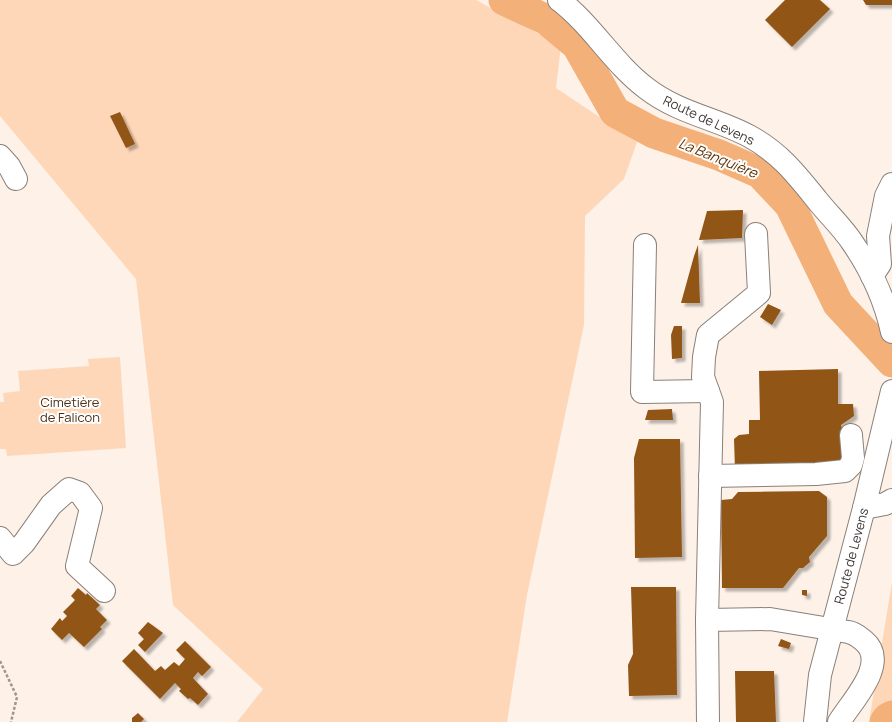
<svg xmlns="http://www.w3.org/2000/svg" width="892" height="722" viewBox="0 0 892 722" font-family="Manrope,sans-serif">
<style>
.green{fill:#fed7b9}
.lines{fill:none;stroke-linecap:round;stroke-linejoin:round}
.river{stroke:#f4b079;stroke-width:31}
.building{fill:#915419;filter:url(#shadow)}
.minor-casing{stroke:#8a8078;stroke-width:24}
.path{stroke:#9f9690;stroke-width:2.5;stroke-dasharray:3 2;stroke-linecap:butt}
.minor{stroke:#fff;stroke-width:22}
.labels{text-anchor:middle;stroke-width:4;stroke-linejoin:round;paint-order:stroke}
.street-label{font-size:13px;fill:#3f3a37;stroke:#fff}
.park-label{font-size:13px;fill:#4b2f17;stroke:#fff}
.water-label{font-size:14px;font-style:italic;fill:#5e3305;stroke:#fff}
</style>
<defs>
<filter id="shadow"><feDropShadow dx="3.5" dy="3.5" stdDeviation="1" flood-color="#0004"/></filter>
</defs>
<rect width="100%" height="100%" fill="#fdf1e8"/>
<g class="green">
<polygon points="0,0 476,0 561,46 556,88 637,142 624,179 585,216 584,325 527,595 507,722 237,722 263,689 173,605 136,279 0,116"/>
<polygon points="120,357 126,448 7,456 6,449 0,449 0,402 4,402 3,393 20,391 18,371 89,366 88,359"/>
<polygon points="892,582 892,722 869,722"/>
</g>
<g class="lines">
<g class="river">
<polyline points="504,0 547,20 577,45 615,112 654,133 719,155 760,173 790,205 838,304 892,362"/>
<polyline points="885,722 888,718 892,716"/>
</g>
</g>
<g class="building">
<polygon points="785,0 820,0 830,9 792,47 765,20"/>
<polygon points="863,0 892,0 892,5 866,5"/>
<polygon points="120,112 135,144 126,148 110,116"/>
<polygon points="743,210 742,238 699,240 707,211"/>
<polygon points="698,245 700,303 681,303 694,256"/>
<polygon points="768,304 781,310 772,325 760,317"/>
<polygon points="674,326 682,326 682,358 672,359 671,335"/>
<polygon points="838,369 838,404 853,404 854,416 841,425 844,436 847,458 837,467 735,470 734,439 739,435 749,434 749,420 760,420 759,371"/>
<polygon points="672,409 673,420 645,420 648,410"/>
<polygon points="639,439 680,439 682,557 635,558 634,458"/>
<polygon points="819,491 827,497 827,536 809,557 810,562 803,568 799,568 783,588 722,588 721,500 732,499 738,492"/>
<polygon points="631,587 676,587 677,695 629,696 628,665 633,654"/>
<polygon points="78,588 86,595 87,593 100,605 96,609 107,620 100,627 102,629 84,647 69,633 62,640 51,629 60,618 62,621 67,616 63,612 75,600 71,596"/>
<polygon points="802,590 807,590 807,596 802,595"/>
<polygon points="148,622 163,633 145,652 138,645 144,639 138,633"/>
<polygon points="781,639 791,643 789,649 778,646"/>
<polygon points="185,641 211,667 202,676 198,672 193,678 208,694 198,705 190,698 188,699 179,691 181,689 175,683 160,699 122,661 134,649 155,671 161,666 165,670 174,662 179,666 185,659 176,650"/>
<polygon points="735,671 774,671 776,722 736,722"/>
<polygon points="138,713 144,719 141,722 132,722 132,718"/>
</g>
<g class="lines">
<defs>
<g id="minor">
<path d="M559 0C592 25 613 63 646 88 678 113 715 118 749 136 780 153 796 174 817 200 828 214 842 227 852 242 870 268 885 300 892 332"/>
<polyline points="0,156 9,166 16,179"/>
<polyline points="645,245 642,392 708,391"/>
<polyline points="872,276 880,264 878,236 886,196 892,184"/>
<polyline points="710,476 816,474 845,471 851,465 853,458 851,435"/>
<polyline points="864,508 885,504 892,500"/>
<polyline points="0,538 13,554 24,543 51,505 69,489 80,493 91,508 77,566 104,591"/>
<path d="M707 620 770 619 848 632C855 633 859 637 864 641 890 663 851 702 839 722"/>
<polyline points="708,722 707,620 712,402 703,377 704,357 708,335 759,293 756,234"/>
<polyline points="815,722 820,675 864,508 892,391"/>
</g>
</defs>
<use href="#minor" class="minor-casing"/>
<polyline class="path" points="0,661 17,697 11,722"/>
<use href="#minor" class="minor"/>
</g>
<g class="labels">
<g class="street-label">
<text transform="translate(709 120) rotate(25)" y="5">Route de Levens</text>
<text transform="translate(851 556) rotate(-75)" y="5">Route de Levens</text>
</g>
<g class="park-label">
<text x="70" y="407">Cimetière<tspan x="70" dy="15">de Falicon</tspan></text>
</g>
<g class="water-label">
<text transform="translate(718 158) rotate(22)" y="5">La Banquière</text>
</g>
</g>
</svg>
